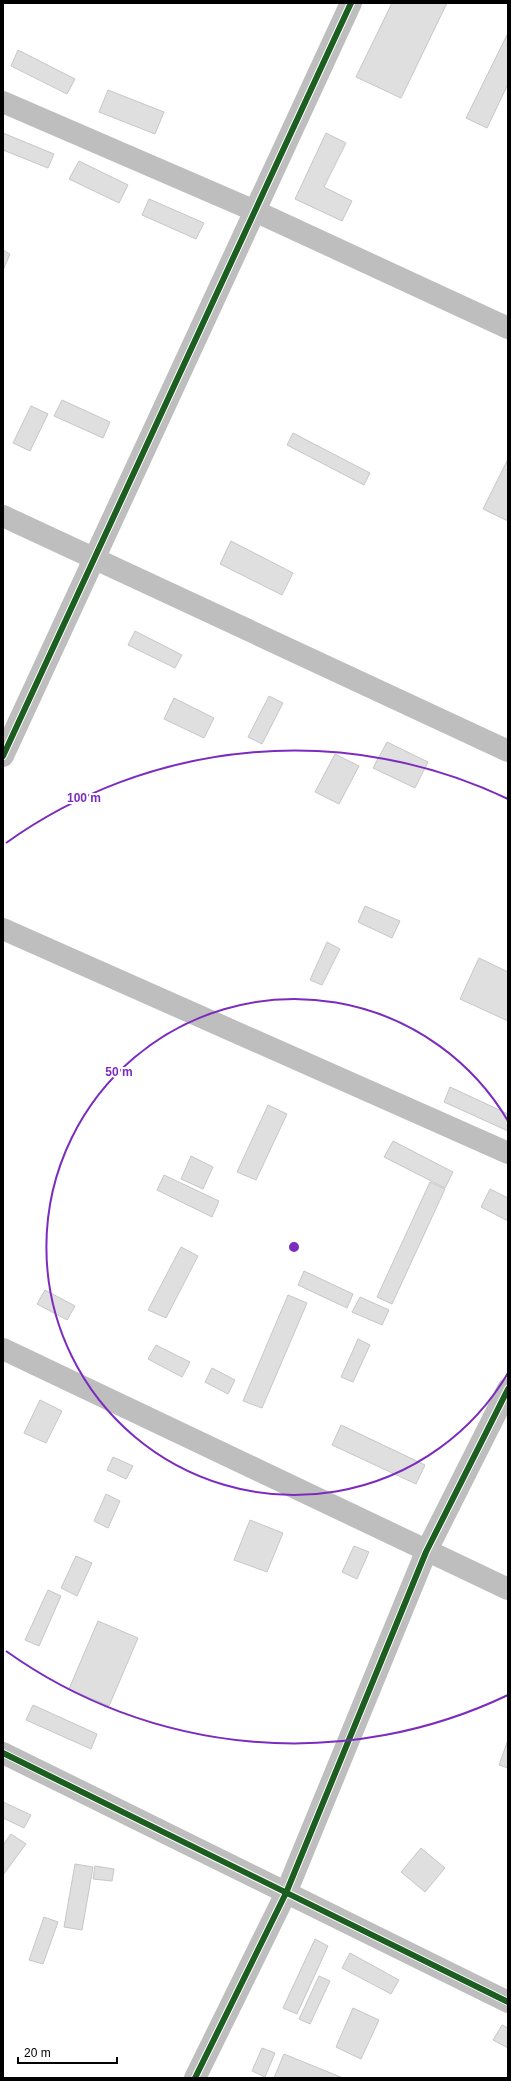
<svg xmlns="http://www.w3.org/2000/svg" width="511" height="2081" viewBox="0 0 511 2081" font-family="Helvetica,sans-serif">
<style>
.building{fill:#dfdfdf;stroke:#c7c7c7}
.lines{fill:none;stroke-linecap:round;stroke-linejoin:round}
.minor{stroke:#bebebe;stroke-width:22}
.cycleway-casing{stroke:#fff;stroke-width:8}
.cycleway{stroke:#1b5e20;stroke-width:6}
.ring{fill:none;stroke:#7b2cbf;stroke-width:2}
.centre{fill:#7b2cbf;stroke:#fff;stroke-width:2}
.ring-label{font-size:12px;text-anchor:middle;font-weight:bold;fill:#7b2cbf;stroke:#fff;stroke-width:4;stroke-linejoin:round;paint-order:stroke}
</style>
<rect width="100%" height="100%" fill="#fff"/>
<g class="building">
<polygon points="392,3 447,3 401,98 356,77"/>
<polygon points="508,33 508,84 487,128 466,118"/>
<polygon points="18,50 75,79 67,94 11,66"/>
<polygon points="108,90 164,112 155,134 99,112"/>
<polygon points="3,133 54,154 48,168 3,150"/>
<polygon points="326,133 346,143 324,187 352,201 342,221 295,199"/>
<polygon points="79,161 128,185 119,203 69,179"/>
<polygon points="149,199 204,223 196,239 142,215"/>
<polygon points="3,250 10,254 3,270"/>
<polygon points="62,400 110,422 103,438 54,416"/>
<polygon points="31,406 48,414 30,451 13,443"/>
<polygon points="293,433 370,473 364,485 287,445"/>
<polygon points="508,459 508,521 483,509"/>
<polygon points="231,541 293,573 282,595 220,564"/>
<polygon points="135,631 182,655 175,668 128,645"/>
<polygon points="269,696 283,703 262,744 248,737"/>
<polygon points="174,698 214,718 204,738 164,719"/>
<polygon points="387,742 428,762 415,788 373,768"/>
<polygon points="335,754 359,766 339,804 315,792"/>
<polygon points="365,906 400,921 392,938 358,922"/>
<polygon points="327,942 340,949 322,985 310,980"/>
<polygon points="479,958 508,972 508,1021 460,999"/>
<polygon points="450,1087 508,1114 508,1131 444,1102"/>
<polygon points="268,1105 287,1114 256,1180 237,1172"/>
<polygon points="393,1141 453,1172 445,1188 384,1157"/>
<polygon points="191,1156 213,1167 203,1189 181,1179"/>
<polygon points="164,1175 219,1201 212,1217 157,1190"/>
<polygon points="430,1182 445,1189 392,1304 377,1297"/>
<polygon points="490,1189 508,1198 508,1221 481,1207"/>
<polygon points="181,1247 198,1256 166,1318 148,1310"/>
<polygon points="304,1271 353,1294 347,1308 298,1285"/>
<polygon points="45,1290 75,1306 67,1320 37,1304"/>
<polygon points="288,1295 307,1303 262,1408 243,1401"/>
<polygon points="360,1297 389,1310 382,1325 352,1312"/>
<polygon points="358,1339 370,1345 353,1382 341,1377"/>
<polygon points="156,1345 190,1362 182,1377 148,1359"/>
<polygon points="212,1368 235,1380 228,1394 205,1382"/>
<polygon points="40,1400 62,1411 46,1443 24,1433"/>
<polygon points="341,1425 425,1465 416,1484 332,1445"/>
<polygon points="113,1457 133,1466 126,1479 107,1470"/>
<polygon points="106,1494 120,1501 108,1528 94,1521"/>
<polygon points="250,1520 283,1533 267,1572 234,1560"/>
<polygon points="354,1546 369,1552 357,1579 342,1572"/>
<polygon points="76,1556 92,1563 77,1596 61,1588"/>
<polygon points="48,1590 61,1596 39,1646 25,1640"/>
<polygon points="98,1621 138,1638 109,1706 69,1689"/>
<polygon points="33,1705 97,1734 91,1749 26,1720"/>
<polygon points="508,1740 508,1768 499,1765"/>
<polygon points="3,1802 31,1815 24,1828 3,1818"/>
<polygon points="11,1834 26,1844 3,1875 3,1845"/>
<polygon points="421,1848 445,1868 425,1892 401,1872"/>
<polygon points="75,1864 93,1867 82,1930 64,1927"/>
<polygon points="95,1866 114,1869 112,1881 93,1879"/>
<polygon points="44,1917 58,1922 43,1964 29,1960"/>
<polygon points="315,1939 328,1946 297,2014 283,2008"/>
<polygon points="350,1953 399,1980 391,1994 342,1968"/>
<polygon points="319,1976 330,1981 310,2024 299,2019"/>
<polygon points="353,2008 379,2020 361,2059 336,2047"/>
<polygon points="502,2025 508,2028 508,2048 493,2040"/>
<polygon points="262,2048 275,2053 265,2077 252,2071"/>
<polygon points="284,2054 343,2078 274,2078"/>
</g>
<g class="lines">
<g class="minor">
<polyline points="3,102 255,211 508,328"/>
<polyline points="3,516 508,751"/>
<polyline points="3,756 351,3"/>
<polyline points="3,929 508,1153"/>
<polyline points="3,1349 508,1589"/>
<polyline points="3,1753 508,2002"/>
<polyline points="195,2078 286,1893 426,1552 508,1389"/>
</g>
<defs>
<g id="cycleway">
<polyline points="3,756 351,3"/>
<polyline points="3,1753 508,2002"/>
<polyline points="195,2078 286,1893 426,1552 508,1389"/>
</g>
</defs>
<use href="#cycleway" class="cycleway-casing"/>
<use href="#cycleway" class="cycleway"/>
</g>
<g class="ring">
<path d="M508 1373A248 248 0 1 1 508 1121"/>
<path d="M508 1695A496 496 0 0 1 6 1651M6 843A496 496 0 0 1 508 799"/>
</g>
<circle cx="294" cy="1247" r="6" class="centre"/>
<g class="ring-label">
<text x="84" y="802">100 m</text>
<text x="119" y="1076">50 m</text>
</g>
<rect width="511" height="2081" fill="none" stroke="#000000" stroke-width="8"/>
<path d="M18 2057v6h99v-6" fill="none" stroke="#000000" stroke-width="2"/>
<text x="24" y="2057" font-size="12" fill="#000000" stroke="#ffffff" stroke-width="3" paint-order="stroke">20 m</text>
</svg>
